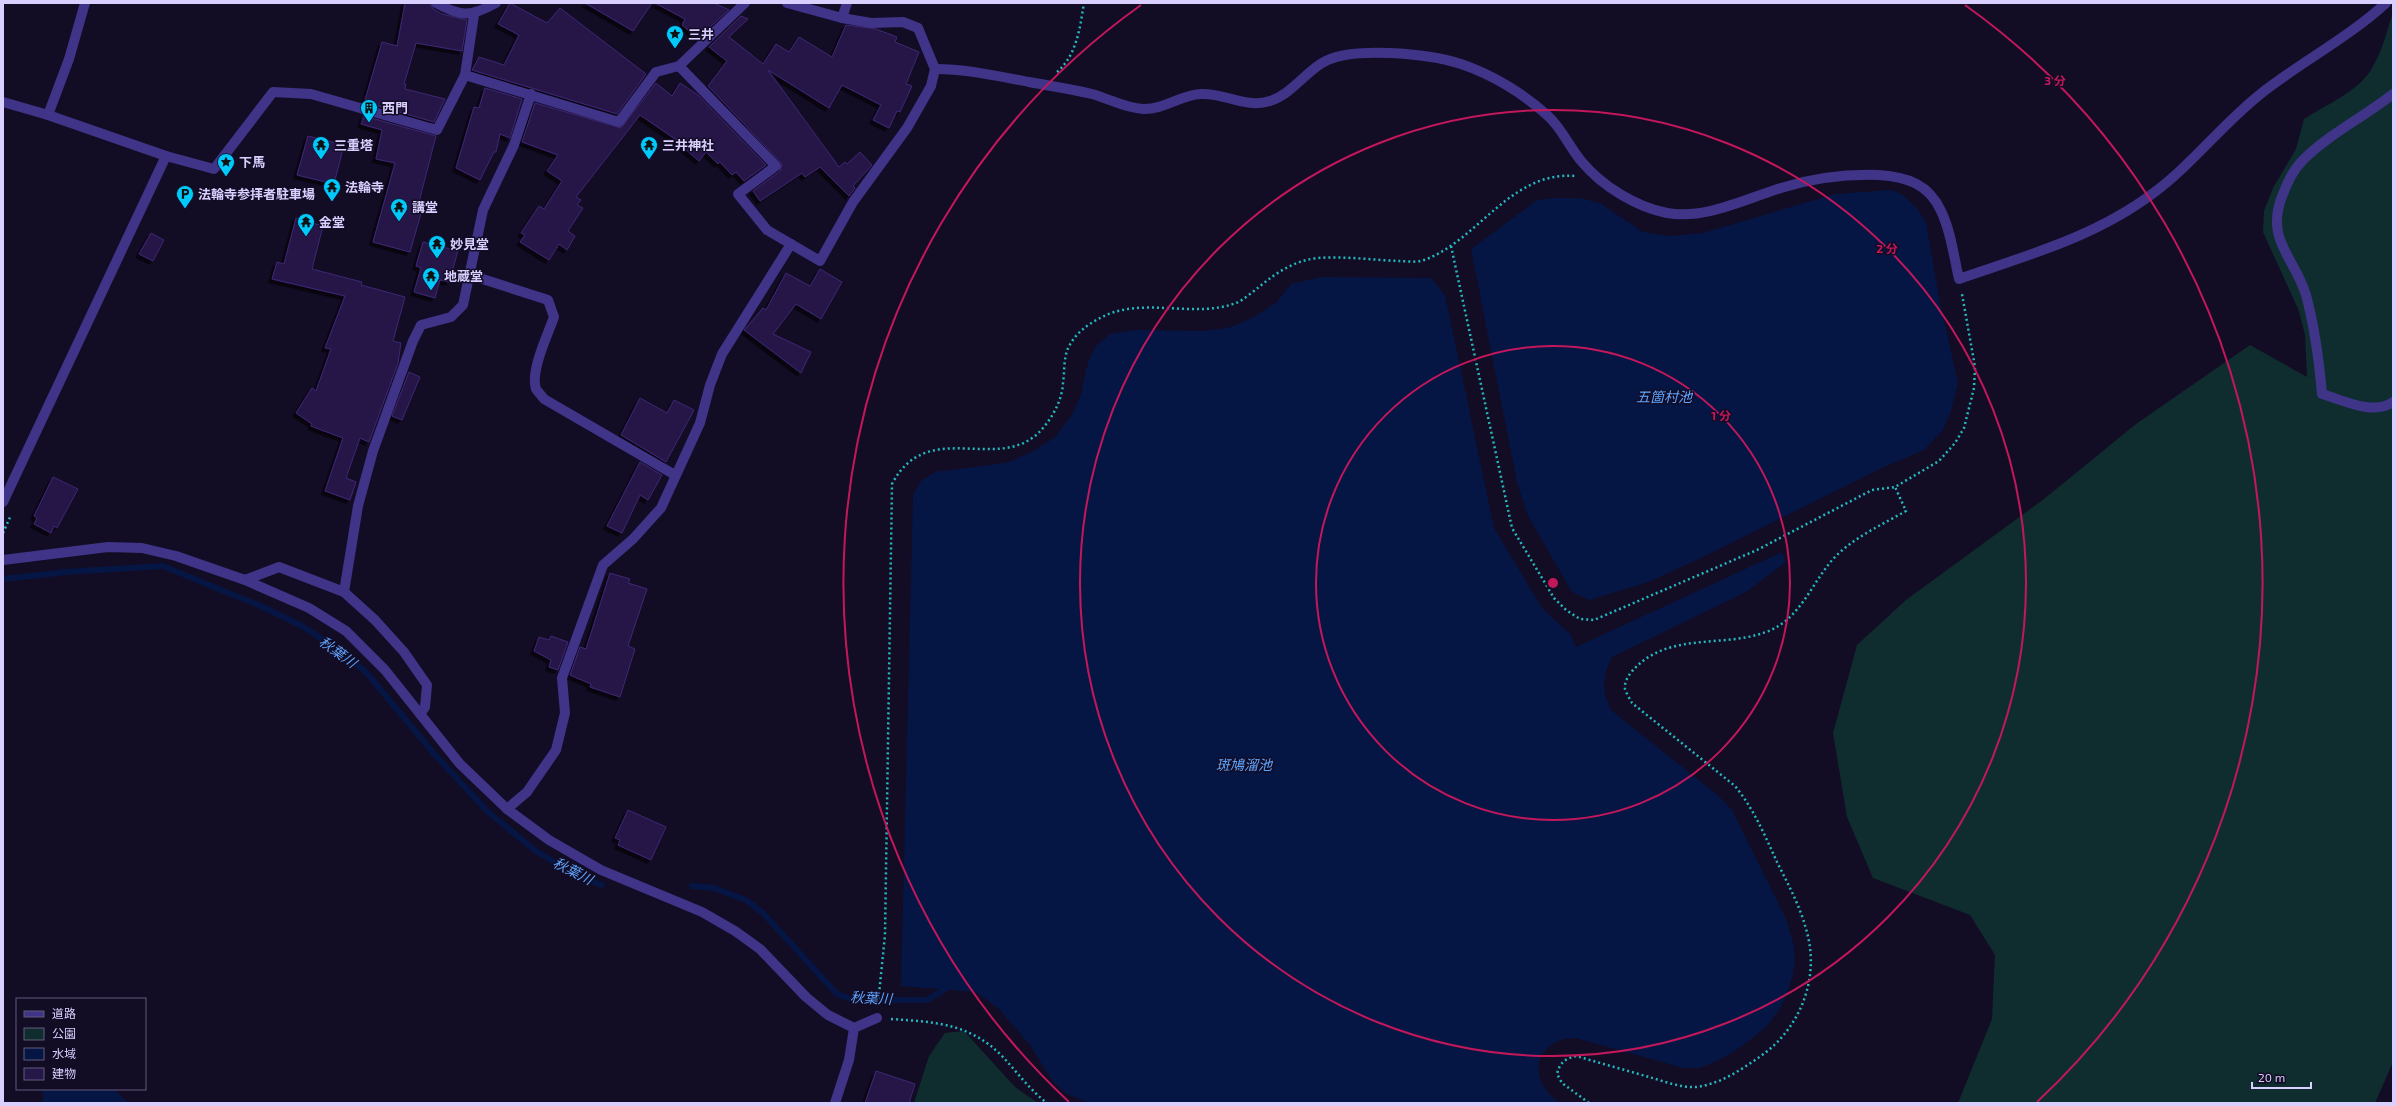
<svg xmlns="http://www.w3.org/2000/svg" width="2396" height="1106" viewBox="0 0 2396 1106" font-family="'Exo 2','Noto Sans JP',sans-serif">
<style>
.green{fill:#0f2d2f}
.water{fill:#061644}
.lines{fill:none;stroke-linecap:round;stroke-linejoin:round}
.stream{stroke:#061644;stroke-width:6}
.building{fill:#251747;stroke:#3e2775;filter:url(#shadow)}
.path{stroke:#25b9be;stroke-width:2.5;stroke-dasharray:2 3;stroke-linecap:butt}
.service{stroke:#3f3487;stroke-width:10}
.minor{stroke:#3f3487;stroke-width:10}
.tertiary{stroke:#3f3487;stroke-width:10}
.ring{fill:none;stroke:#c2185b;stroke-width:2}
.labels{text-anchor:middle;stroke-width:3;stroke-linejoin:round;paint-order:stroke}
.poi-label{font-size:13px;font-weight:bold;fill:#dad0ff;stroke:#130c25;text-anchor:start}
.water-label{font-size:14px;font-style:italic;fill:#5ea5ff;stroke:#130c25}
.centre{fill:#c2185b;stroke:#130c25;stroke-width:2}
.ring-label{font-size:12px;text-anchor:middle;font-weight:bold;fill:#c2185b;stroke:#130c25;stroke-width:3;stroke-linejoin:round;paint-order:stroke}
</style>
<defs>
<filter id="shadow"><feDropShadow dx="-3.5" dy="3.5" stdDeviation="0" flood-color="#0009"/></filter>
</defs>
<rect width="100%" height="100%" fill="#130c25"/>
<g class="green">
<path d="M2393 12V1062L2375 1103H1958L1992 1019 1995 955 1970 915 1873 878 1847 817 1833 733 1857 645 1906 600 2044 499 2136 424 2250 345 2307 377 2305 335 2299 311 2263 232 2264 211 2273 188 2296 149 2304 119C2326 105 2357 92 2371 70 2382 52 2387 31 2393 12Z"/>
<polygon points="964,1031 1015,1087 1038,1103 914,1103 929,1056 945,1033"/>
</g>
<g class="water">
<polygon points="1892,190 1903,195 1917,208 1926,222 1939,298 1958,383 1950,414 1942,431 1924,450 1882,468 1699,559 1646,583 1589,600 1572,592 1528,516 1517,482 1471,249 1537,200 1555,198 1579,198 1600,203 1643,232 1669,236 1703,233 1835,194"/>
<path d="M1321 277 1431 278 1445 295 1494 528 1542 608 1571 635 1576 647 1782 552 1786 562 1746 592 1612 657C1602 676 1601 692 1612 711L1720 797 1732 810 1787 921 1794 947 1795 963 1792 978 1787 994 1779 1010 1767 1026 1754 1037 1732 1053 1714 1062 1700 1068H1683L1576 1038C1545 1038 1528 1063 1546 1090 1549 1095 1555 1099 1559 1103H1089L1065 1093 1053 1082 1030 1045 999 1009 976 992 901 986 913 495 921 481 935 472 1006 463 1032 452 1054 438 1072 415 1081 394 1088 362 1096 346 1110 334 1135 330 1205 331 1231 327 1254 317 1277 302 1291 284Z"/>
<polygon points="43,1089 114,1089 128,1103 43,1103"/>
</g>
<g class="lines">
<g class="stream">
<polyline points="3,579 66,572 163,566 263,607 300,625 327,642 365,671 436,756 488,812 536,851 575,875 602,885"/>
<polyline points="692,886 714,888 746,900 764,914 837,994 853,1000 927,1000 945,989"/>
</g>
</g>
<g class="building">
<polygon points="405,3 430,3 433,9 442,14 467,20 462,51 416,43 404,84 406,84 405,89 445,99 434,122 367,103 368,100 365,100 382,42 397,46"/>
<polygon points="510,3 547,23 560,8 646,74 617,114 472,70 479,57 504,65 519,35 498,24"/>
<polygon points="585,3 652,3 633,31"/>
<polygon points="655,3 714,3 729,10 698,38 682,25 685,19"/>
<polygon points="741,16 748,19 729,37 763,64 776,44 789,52 799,37 832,57 846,25 876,29 897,37 895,42 919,52 906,84 912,86 900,112 897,111 889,128 873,120 881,105 842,85 829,108 768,70 839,167 845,162 847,164 860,152 872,165 853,186 855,188 849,196 820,167 805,177 802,173 760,201 753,191 780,171 782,164 708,86 727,61 709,47"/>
<polygon points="656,83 672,96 680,83 698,95 766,165 744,181 736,172 732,175 720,162 718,164 706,152 699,161 677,142 678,141 640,115 576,197 581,200 577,205 583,208 568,231 575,236 567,250 559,244 549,260 520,242 525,235 521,233 539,206 544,209 562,181 547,171 558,155 522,142 535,103 621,128"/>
<polygon points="485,88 522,99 510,138 500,134 496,152 494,152 480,180 456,168 474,107 479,108"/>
<polygon points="364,116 436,136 419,202 424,203 410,252 373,242 395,163 376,159 382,130 361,124"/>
<polygon points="308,136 344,145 334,184 297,175"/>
<polygon points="296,218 323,226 312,269 362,282 361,285 405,297 393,341 401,343 398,363 369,442 360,438 346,478 356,482 350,500 325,491 343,438 311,426 312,424 296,413 312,388 316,391 331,349 325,348 345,296 272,279 277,262 284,264"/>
<polygon points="151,233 164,240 153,261 139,254"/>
<polygon points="423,242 458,251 449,282 440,280 435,298 414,292 421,268 416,266"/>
<polygon points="820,269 842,282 821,319 796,304 773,334 811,352 801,373 744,330 763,308 766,310 786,273 810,286"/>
<polygon points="409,372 420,377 402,420 392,416"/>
<polygon points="640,398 667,413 674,400 694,410 666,462 621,435"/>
<polygon points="640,462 662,475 648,500 640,495 622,533 607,526"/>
<polygon points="53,477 78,489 57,528 54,526 51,533 34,524 37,518 34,516"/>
<polygon points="610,573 630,579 628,583 647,589 628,646 635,649 620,697 590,687 591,684 570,675 580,647 586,649"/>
<polygon points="551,636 568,642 558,670 549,667 551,660 534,651 539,637 549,640"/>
<polygon points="628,810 666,827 651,860 618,845 620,840 615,838"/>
<polygon points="876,1071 915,1084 909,1103 865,1103"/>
</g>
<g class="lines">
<g class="path">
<path d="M1057 72C1077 55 1080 27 1084 3"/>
<polyline points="1451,246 1512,528 1554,598 1566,610 1580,619 1594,620 1757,550 1872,490 1895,487 1939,461 1955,443 1964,428 1974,388 1975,367 1962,294"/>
<polyline points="3,533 11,515"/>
<path d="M878 1004 885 935 892 484C926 419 992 470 1035 436 1050 423 1062 402 1063 383 1065 369 1063 354 1071 343 1078 331 1090 323 1102 317 1144 296 1193 319 1236 303 1244 300 1252 292 1259 287 1277 272 1294 261 1317 258 1344 256 1373 260 1399 261 1407 261 1416 263 1424 260 1478 241 1510 171 1575 176"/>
<path d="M891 1019C935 1022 969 1023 1002 1056 1017 1072 1030 1090 1047 1103"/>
<path d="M1589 1103 1562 1083 1557 1074C1560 1062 1565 1059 1576 1056 1600 1063 1625 1070 1649 1077 1663 1081 1681 1088 1696 1087 1720 1084 1739 1071 1758 1058 1800 1030 1821 978 1806 929 1800 906 1788 884 1777 862 1765 836 1754 809 1735 786L1632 703C1630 699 1626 693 1625 689 1624 681 1630 673 1635 668 1670 632 1723 648 1766 632 1803 619 1813 577 1839 553 1859 535 1883 524 1906 511L1895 487"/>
</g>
<path class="service" d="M2393 94C2364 117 2329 134 2303 160 2294 169 2287 183 2283 194 2264 239 2294 256 2306 295 2315 328 2319 360 2322 394 2343 400 2373 416 2393 402"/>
<g class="minor">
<path d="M436 3C461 17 471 17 496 3"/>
<polyline points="787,3 842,18 847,3"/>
<polyline points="679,66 776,166 738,194 767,230 820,261 853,202 907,128 931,86 935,69 918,28 903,22 871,23 842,18"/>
<path d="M935 69C967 69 997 76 1029 82 1050 86 1071 89 1092 94 1110 99 1125 108 1143 109 1163 110 1181 95 1200 94 1224 92 1245 109 1270 101 1290 95 1304 74 1322 63 1350 45 1430 54 1461 64 1491 74 1523 93 1547 115 1562 128 1569 147 1582 162 1602 186 1636 207 1667 213 1705 220 1745 199 1781 188 1813 178 1845 174 1879 175 1907 177 1929 184 1941 211 1951 231 1954 258 1959 279 2025 256 2095 237 2152 194 2193 164 2223 123 2263 92 2303 61 2349 37 2386 3"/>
<polyline points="465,75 474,15"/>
<polyline points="3,102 48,115 69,59 85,3"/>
<polyline points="166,156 214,169 273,92 311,94 437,130 465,75 619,122 656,72 679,66 745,3"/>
<path d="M470 275 548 300 554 317C548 334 530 371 536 389 538 392 542 396 544 399L675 475"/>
<polyline points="245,580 279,567 344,592 375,620 404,652 427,685 425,707 420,714"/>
<polyline points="344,592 358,506 373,451 413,341 421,325 451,317 463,305 483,210 514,145 531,94"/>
<polyline points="507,809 527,792 556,750 565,713 562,678 603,565 633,539 661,508 700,423 710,385 722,354 791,244"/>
<polyline points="835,1103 849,1060 854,1028 877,1018"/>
</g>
<g class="tertiary">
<polyline points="3,502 166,156 48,115"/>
<polyline points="3,560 108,547 142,548 176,556 245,580 309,608 346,631 385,670 460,764 507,809 549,840 601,870 702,912 735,931 760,949 806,997 828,1015 854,1028"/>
</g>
</g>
<g class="ring">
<circle cx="1553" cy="583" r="237"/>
<circle cx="1553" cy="583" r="473"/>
<path d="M1069 1102A710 710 0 0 1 1141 5M1965 5A710 710 0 0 1 2037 1102"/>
</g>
<defs>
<symbol id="sight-pin" viewBox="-11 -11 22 30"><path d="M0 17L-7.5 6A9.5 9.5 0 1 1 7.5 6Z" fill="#00cafb" stroke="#130c25"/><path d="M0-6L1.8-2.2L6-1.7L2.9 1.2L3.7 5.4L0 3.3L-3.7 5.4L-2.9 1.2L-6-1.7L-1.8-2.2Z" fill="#111"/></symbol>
<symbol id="building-pin" viewBox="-11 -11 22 30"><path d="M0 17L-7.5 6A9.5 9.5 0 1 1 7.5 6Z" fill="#00cafb" stroke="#130c25"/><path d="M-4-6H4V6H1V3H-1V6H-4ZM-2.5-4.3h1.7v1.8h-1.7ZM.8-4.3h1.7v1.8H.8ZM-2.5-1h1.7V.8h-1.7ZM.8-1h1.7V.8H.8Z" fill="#111"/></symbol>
<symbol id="temple-pin" viewBox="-11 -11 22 30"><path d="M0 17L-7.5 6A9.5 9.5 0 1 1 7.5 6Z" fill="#00cafb" stroke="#130c25"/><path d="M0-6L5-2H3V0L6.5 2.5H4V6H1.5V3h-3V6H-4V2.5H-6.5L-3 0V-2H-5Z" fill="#111"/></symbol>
<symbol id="parking-pin" viewBox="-11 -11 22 30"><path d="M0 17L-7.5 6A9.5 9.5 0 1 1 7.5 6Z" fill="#00cafb" stroke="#130c25"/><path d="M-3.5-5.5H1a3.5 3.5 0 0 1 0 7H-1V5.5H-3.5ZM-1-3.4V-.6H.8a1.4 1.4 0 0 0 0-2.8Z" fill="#111"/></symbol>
</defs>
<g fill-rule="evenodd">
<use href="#sight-pin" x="665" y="24" width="20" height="27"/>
<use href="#building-pin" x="359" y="98" width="20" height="27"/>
<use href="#temple-pin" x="311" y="135" width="20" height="27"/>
<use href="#temple-pin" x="639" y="135" width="20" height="27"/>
<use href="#sight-pin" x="216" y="152" width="20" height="27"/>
<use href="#temple-pin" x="322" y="177" width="20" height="27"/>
<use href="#parking-pin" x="175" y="184" width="20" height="27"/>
<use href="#temple-pin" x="389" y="197" width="20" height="27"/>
<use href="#temple-pin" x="296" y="212" width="20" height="27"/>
<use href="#temple-pin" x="427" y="234" width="20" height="27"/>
<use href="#temple-pin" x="421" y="266" width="20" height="27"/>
</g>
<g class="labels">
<g class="poi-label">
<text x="688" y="39">三井</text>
<text x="382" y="113">西門</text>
<text x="334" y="150">三重塔</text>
<text x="662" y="150">三井神社</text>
<text x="239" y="167">下馬</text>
<text x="345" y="192">法輪寺</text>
<text x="198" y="199">法輪寺参拝者駐車場</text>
<text x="412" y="212">講堂</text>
<text x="319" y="227">金堂</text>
<text x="450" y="249">妙見堂</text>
<text x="444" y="281">地蔵堂</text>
</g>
<g class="water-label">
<text x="1664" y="402">五箇村池</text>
<text transform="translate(338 652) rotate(36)" y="5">秋葉川</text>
<text x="1244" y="770">斑鳩溜池</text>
<text transform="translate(573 871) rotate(27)" y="5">秋葉川</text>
<text transform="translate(871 998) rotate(3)" y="5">秋葉川</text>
</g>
</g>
<circle cx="1553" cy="583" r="6" class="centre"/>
<g class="ring-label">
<text x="2055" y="85">3 分</text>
<text x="1887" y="253">2 分</text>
<text x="1721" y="420">1 分</text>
</g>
<rect width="2396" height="1106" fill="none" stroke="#dad0ff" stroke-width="8"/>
<rect x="16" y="998" width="130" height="92" fill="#130c25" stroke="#635a7c"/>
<rect x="24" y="1011" width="20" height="6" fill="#3f3487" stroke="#635a7c"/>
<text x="52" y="1018" font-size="12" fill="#dad0ff">道路</text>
<rect x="24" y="1028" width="20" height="12" fill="#0f2d2f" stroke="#635a7c"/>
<text x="52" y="1038" font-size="12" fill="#dad0ff">公園</text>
<rect x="24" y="1048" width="20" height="12" fill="#061644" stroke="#635a7c"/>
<text x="52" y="1058" font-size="12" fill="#dad0ff">水域</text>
<rect x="24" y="1068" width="20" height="12" fill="#251747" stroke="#635a7c"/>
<text x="52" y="1078" font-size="12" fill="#dad0ff">建物</text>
<path d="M2252 1082v6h59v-6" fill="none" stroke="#dad0ff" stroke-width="2"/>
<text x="2258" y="1082" font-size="12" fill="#dad0ff" stroke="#130c25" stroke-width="3" paint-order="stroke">20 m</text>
</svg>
